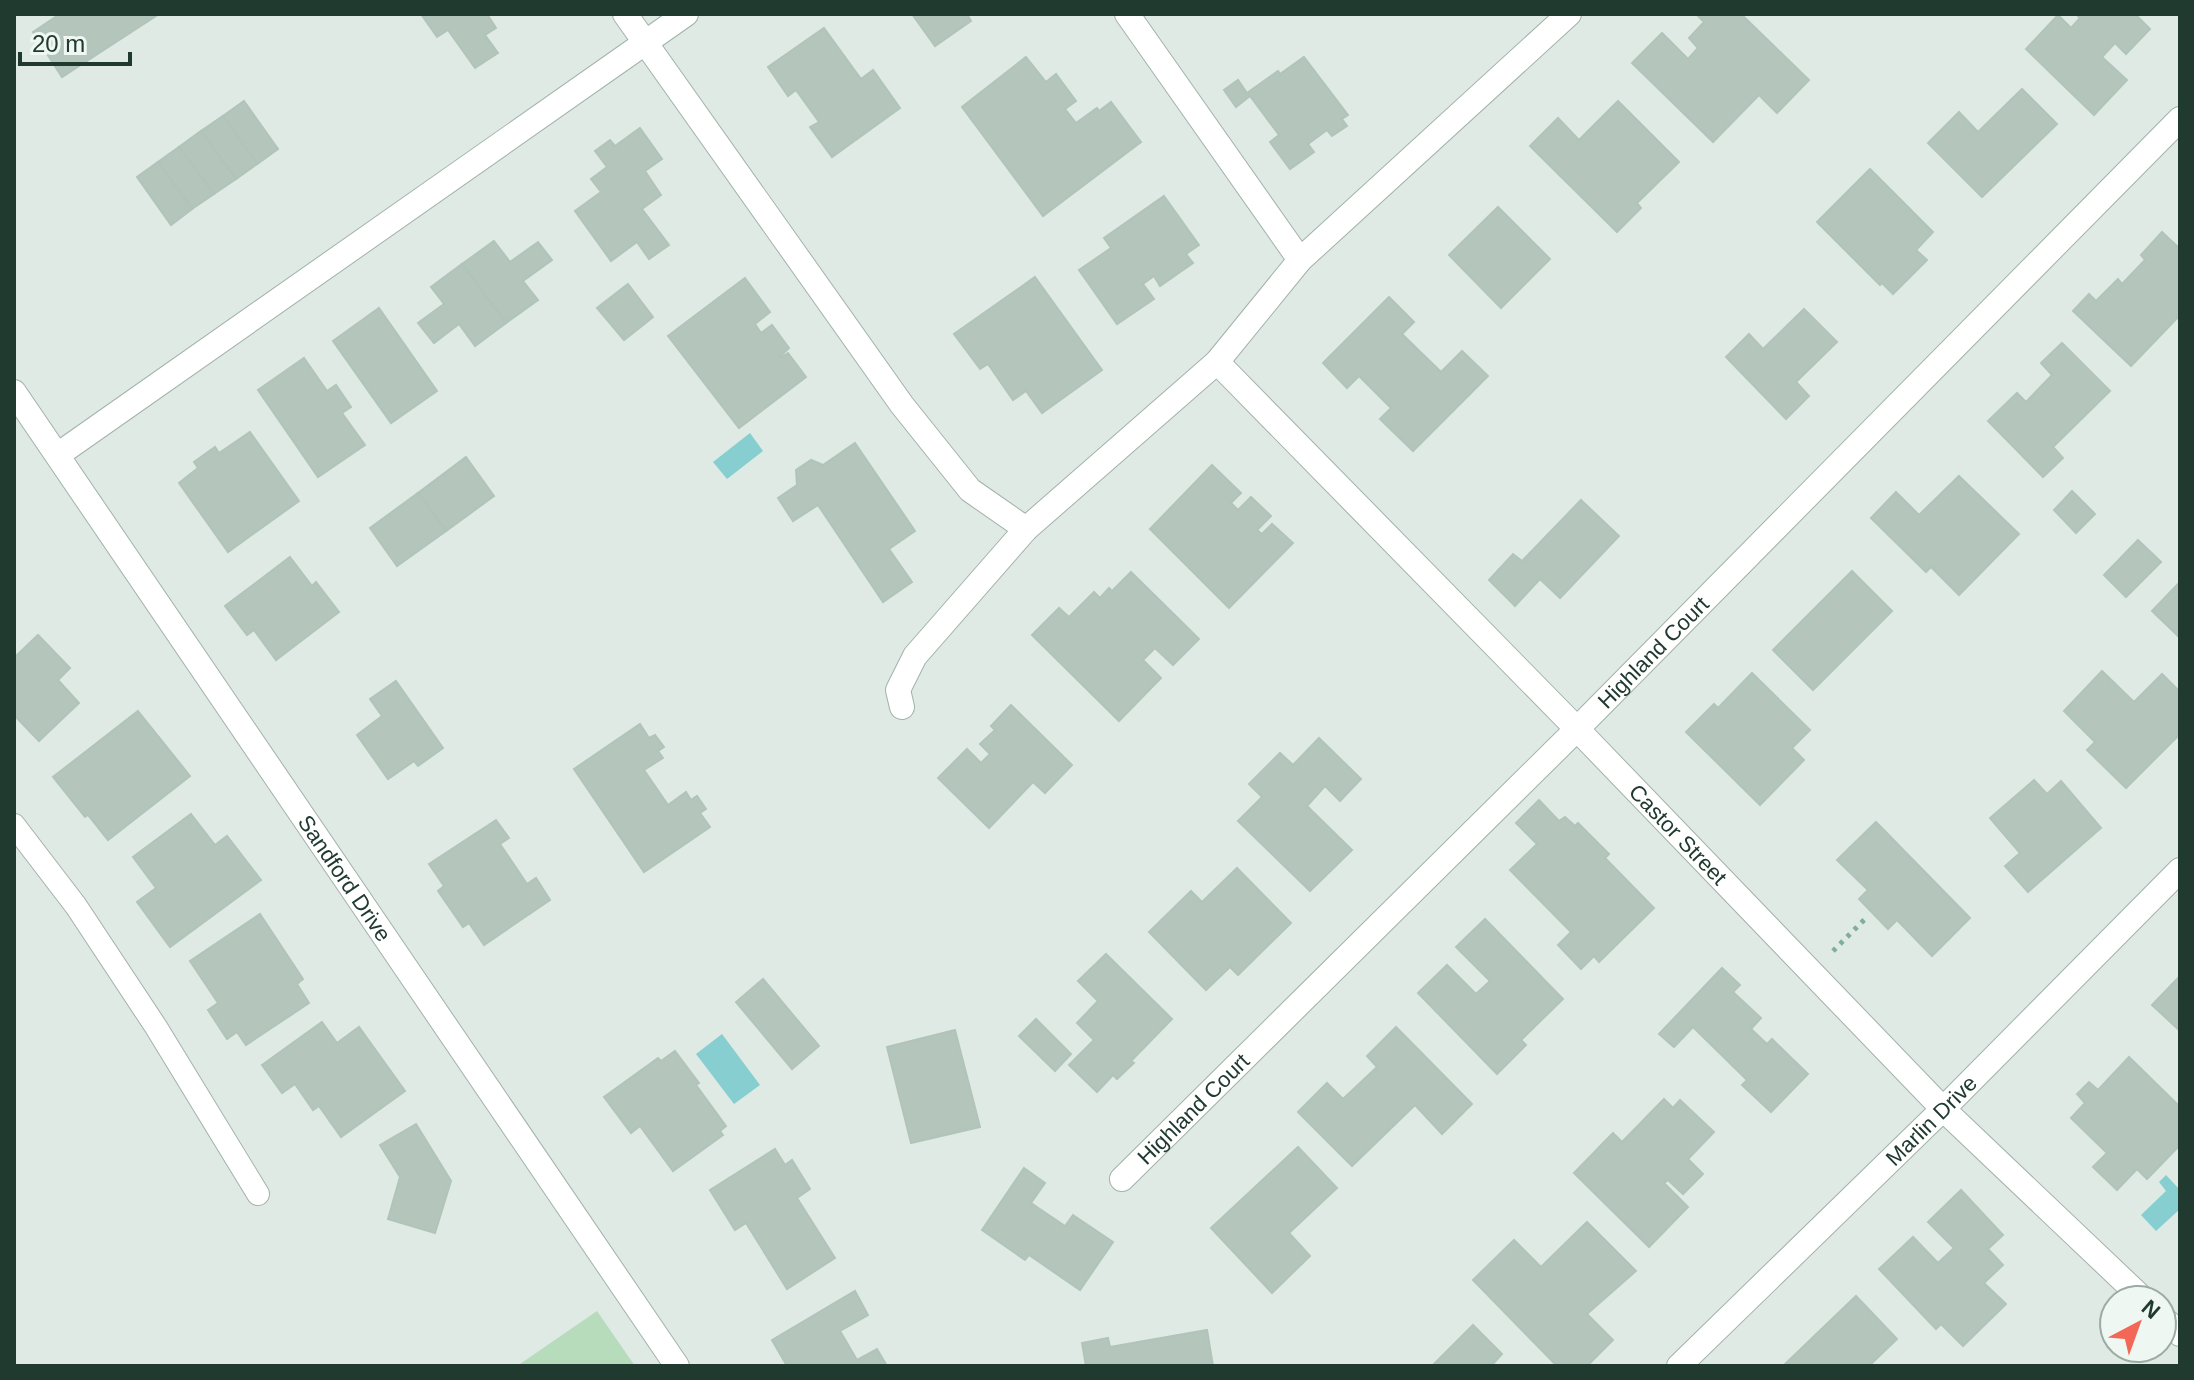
<svg xmlns="http://www.w3.org/2000/svg" width="2194" height="1380" viewBox="0 0 2194 1380" font-family="Arial,sans-serif">
<style>
.green{fill:#b7dcbc}
.water{fill:#86ced0}
.building{fill:#b4c5bc;stroke:#b1c4ba;stroke-width:2}
.lines{fill:none;stroke-linecap:round;stroke-linejoin:round}
.service-casing{stroke:#a2b2aa;stroke-width:24}
.minor-casing{stroke:#a2b2aa;stroke-width:26}
.tertiary-casing{stroke:#a2b2aa;stroke-width:26}
.path{stroke:#7fae99;stroke-width:5;stroke-dasharray:4 6;stroke-linecap:butt}
.service{stroke:#fff;stroke-width:22}
.minor{stroke:#fff;stroke-width:24}
.tertiary{stroke:#fff;stroke-width:24}
.labels{text-anchor:middle;stroke-width:6;stroke-linejoin:round;paint-order:stroke}
.street-label{font-size:22px;fill:#203a30;stroke:#eff7f2}
</style>
<rect width="100%" height="100%" fill="#dfeae4"/>
<polygon class="green" points="597,1311 635,1366 517,1366"/>
<g class="water">
<polygon points="750,433 763,451 727,479 713,462"/>
<polygon points="722,1034 760,1085 734,1104 696,1054"/>
<polygon points="2166,1175 2180,1190 2180,1209 2156,1231 2141,1215 2166,1191 2159,1182"/>
</g>
<g class="building">
<polygon points="60,14 159,14 62,77 33,32"/>
<polygon points="421,14 487,14 496,28 485,35 498,53 475,68 448,30 437,37"/>
<polygon points="912,14 967,14 971,21 935,46"/>
<polygon points="1700,14 1741,14 1809,80 1777,113 1759,95 1713,142 1632,63 1662,33 1688,59 1698,48 1689,38 1704,22 1698,16"/>
<polygon points="2076,14 2135,14 2150,29 2126,54 2115,43 2102,57 2127,80 2094,115 2026,49 2058,15 2071,28 2080,18"/>
<polygon points="824,28 861,79 873,70 900,108 832,157 810,127 819,122 796,90 788,96 768,67"/>
<polygon points="1026,57 1046,82 1056,74 1076,101 1065,109 1076,123 1097,108 1099,111 1111,102 1141,142 1043,216 962,107"/>
<polygon points="1304,57 1348,115 1342,119 1347,126 1332,136 1327,130 1308,144 1314,152 1290,169 1270,142 1279,135 1250,96 1236,107 1224,90 1238,80 1247,93 1278,71 1280,74"/>
<polygon points="2022,89 2057,124 1982,197 1928,143 1959,112 1978,132"/>
<polygon points="244,101 278,149 257,164 223,116"/>
<polygon points="1618,101 1679,162 1637,203 1641,208 1617,232 1530,146 1558,118 1579,140"/>
<polygon points="223,116 257,164 236,179 201,131"/>
<polygon points="640,128 662,159 645,171 661,195 642,209 669,245 649,259 637,242 611,261 575,211 601,192 591,179 607,167 595,151 610,140 615,146"/>
<polygon points="201,131 236,179 214,194 179,147"/>
<polygon points="179,147 214,194 192,209 158,162"/>
<polygon points="158,162 192,209 171,225 137,177"/>
<polygon points="1870,169 1933,232 1916,250 1927,260 1893,294 1882,283 1880,285 1817,222"/>
<polygon points="1164,196 1199,245 1186,254 1193,263 1160,286 1154,276 1143,284 1154,299 1117,324 1079,270 1111,248 1104,238"/>
<polygon points="1498,207 1550,259 1501,308 1449,255"/>
<polygon points="2162,232 2180,249 2180,315 2131,366 2073,311 2089,294 2096,301 2118,279 2122,284 2145,260 2141,255"/>
<polygon points="494,241 510,262 538,242 552,260 523,281 538,300 506,323 462,264"/>
<polygon points="462,264 506,323 475,346 459,324 434,343 418,323 444,304 431,287"/>
<polygon points="1035,277 1102,370 1042,413 1026,391 1013,400 988,364 980,369 954,334"/>
<polygon points="745,278 770,312 755,324 761,333 772,325 789,348 779,357 780,358 788,353 806,377 739,428 668,336"/>
<polygon points="628,284 653,317 624,340 597,308"/>
<polygon points="1389,297 1414,322 1402,334 1441,372 1462,351 1488,376 1413,451 1380,419 1391,408 1359,376 1347,388 1323,363"/>
<polygon points="379,308 437,391 391,423 333,341"/>
<polygon points="1804,309 1837,342 1796,382 1809,396 1786,419 1726,357 1749,334 1763,349"/>
<polygon points="2062,343 2110,391 2053,447 2063,458 2043,477 1988,421 2017,393 2026,402 2052,375 2041,363"/>
<polygon points="304,358 327,391 336,385 351,407 342,413 365,445 318,477 258,390"/>
<polygon points="250,432 299,501 228,552 179,483 198,468 194,462 215,447 219,453"/>
<polygon points="855,443 915,531 889,549 912,582 883,602 818,505 793,521 778,498 797,485 796,470 811,460 823,465"/>
<polygon points="466,457 494,496 446,531 418,493"/>
<polygon points="1212,465 1241,493 1231,503 1238,510 1251,497 1271,516 1257,530 1262,534 1272,524 1293,543 1229,608 1150,529"/>
<polygon points="1959,476 2019,534 1959,595 1931,567 1926,572 1871,518 1896,492 1919,515"/>
<polygon points="2072,491 2095,514 2076,533 2054,510"/>
<polygon points="418,493 446,531 397,566 370,528"/>
<polygon points="1581,500 1619,536 1560,598 1540,579 1515,606 1489,580 1513,554 1522,561"/>
<polygon points="2138,540 2161,562 2126,597 2104,575"/>
<polygon points="290,557 312,586 316,582 339,612 276,660 254,630 247,635 225,606"/>
<polygon points="1852,571 1892,611 1813,690 1773,650"/>
<polygon points="1131,572 1199,639 1173,665 1155,648 1143,660 1161,678 1119,721 1032,635 1059,608 1069,617 1094,592 1100,598 1109,588 1112,591"/>
<polygon points="2179,583 2180,584 2180,638 2152,611"/>
<polygon points="38,635 70,668 58,680 79,703 39,741 14,715 14,658"/>
<polygon points="2102,671 2134,702 2162,674 2180,692 2180,734 2126,788 2087,750 2095,742 2064,711"/>
<polygon points="1752,673 1810,730 1792,748 1804,760 1760,805 1686,732 1714,704 1718,708"/>
<polygon points="396,681 443,748 418,766 414,761 388,779 357,735 382,716 370,699"/>
<polygon points="1011,705 1072,765 1045,793 1033,782 989,828 938,778 967,749 981,763 990,754 980,744 995,730 991,726"/>
<polygon points="138,711 190,776 108,840 88,815 85,817 53,777"/>
<polygon points="640,724 649,738 655,735 664,747 658,751 663,758 644,770 668,805 686,792 691,800 697,796 706,809 700,813 710,827 644,872 574,769"/>
<polygon points="1319,738 1361,779 1340,801 1325,786 1307,806 1352,850 1310,891 1238,821 1262,797 1249,784 1280,753 1293,765"/>
<polygon points="2034,780 2047,794 2061,781 2101,828 2028,892 2005,866 2020,853 1990,818"/>
<polygon points="1539,800 1559,821 1565,817 1575,826 1578,823 1609,854 1605,858 1654,908 1599,962 1594,956 1581,969 1558,945 1571,932 1510,870 1537,844 1516,823"/>
<polygon points="191,814 215,845 227,836 261,880 170,947 137,902 156,888 133,857"/>
<polygon points="496,820 509,838 500,844 527,884 536,878 550,900 484,945 469,923 463,927 438,891 444,886 429,864"/>
<polygon points="1876,822 1970,918 1932,956 1897,920 1888,929 1859,899 1868,890 1837,860"/>
<polygon points="1237,868 1291,923 1238,975 1230,967 1206,990 1149,932 1191,891 1202,902"/>
<polygon points="260,914 303,979 297,984 309,1003 246,1045 237,1032 227,1039 208,1010 218,1003 190,961"/>
<polygon points="1485,919 1563,999 1521,1040 1526,1045 1497,1074 1418,993 1447,965 1476,994 1490,981 1456,947"/>
<polygon points="1106,954 1172,1019 1131,1061 1134,1063 1117,1079 1113,1075 1097,1092 1069,1065 1094,1040 1077,1023 1098,1001 1078,981"/>
<polygon points="1722,968 1740,985 1733,992 1761,1018 1751,1029 1767,1044 1772,1039 1808,1074 1771,1112 1742,1085 1747,1080 1693,1027 1674,1047 1659,1034"/>
<polygon points="2180,976 2180,1031 2152,1005"/>
<polygon points="763,979 819,1046 792,1069 736,1002"/>
<polygon points="1036,1019 1071,1054 1055,1071 1019,1036"/>
<polygon points="322,1022 337,1043 359,1027 405,1091 341,1137 319,1106 313,1110 295,1084 282,1093 262,1065"/>
<polygon points="1396,1027 1472,1104 1442,1134 1415,1105 1352,1166 1298,1112 1327,1083 1343,1099 1377,1067 1367,1056"/>
<polygon points="955,1030 980,1127 911,1143 887,1047"/>
<polygon points="675,1051 699,1083 696,1085 726,1126 720,1131 723,1135 673,1171 640,1126 631,1133 604,1097 658,1058 661,1061"/>
<polygon points="2129,1057 2180,1107 2180,1145 2147,1179 2137,1169 2117,1190 2093,1167 2107,1153 2071,1118 2085,1103 2077,1094 2089,1082 2098,1090"/>
<polygon points="1664,1099 1673,1108 1680,1100 1714,1132 1688,1159 1703,1174 1683,1194 1668,1180 1664,1183 1688,1207 1649,1247 1574,1173 1613,1133 1622,1142"/>
<polygon points="416,1124 451,1181 435,1233 388,1219 400,1177 380,1145"/>
<polygon points="1298,1147 1337,1188 1289,1233 1310,1256 1272,1293 1211,1228"/>
<polygon points="775,1149 785,1165 792,1160 810,1189 797,1198 835,1258 787,1289 746,1223 735,1230 710,1190"/>
<polygon points="1024,1168 1045,1183 1031,1203 1065,1226 1073,1215 1113,1242 1080,1290 1029,1255 1025,1260 982,1230"/>
<polygon points="1961,1190 2003,1235 1988,1249 2003,1265 1984,1283 2006,1304 1963,1346 1941,1324 1936,1329 1879,1269 1913,1237 1938,1263 1954,1248 1928,1222"/>
<polygon points="1587,1222 1636,1271 1587,1314 1613,1340 1587,1366 1557,1366 1473,1280 1514,1240 1541,1267"/>
<polygon points="855,1291 868,1315 840,1331 857,1360 877,1349 887,1366 787,1366 772,1340"/>
<polygon points="1856,1296 1897,1339 1869,1366 1783,1366"/>
<polygon points="1473,1325 1502,1354 1491,1366 1432,1366"/>
<polygon points="1207,1330 1213,1366 1086,1366 1082,1343 1108,1338 1110,1347"/>
</g>
<g class="lines">
<defs>
<polyline id="service" points="14,825 76,906 156,1027 258,1194"/>
<g id="minor">
<polyline points="625,14 902,405 970,490 1026,529"/>
<polyline points="1127,14 1300,260"/>
<path id="s1" d="M1217 362 1577 729 1943 1109 2144 1300"/>
<polyline points="59,454 686,14"/>
<polyline points="902,707 898,690 915,656 1026,529 1217,362 1300,260 1569,14"/>
<path id="s2" d="M1122 1179 1577 729 2180 119"/>
<polyline points="2162,1317 2180,1334"/>
<path id="s3" d="M1679 1366 1943 1109 2180 870"/>
</g>
<g id="tertiary">
<path id="s4" d="M14 392 677 1366"/>
</g>
</defs>
<use href="#service" class="service-casing"/>
<use href="#minor" class="minor-casing"/>
<use href="#tertiary" class="tertiary-casing"/>
<polyline class="path" points="1833,951 1866,918"/>
<use href="#service" class="service"/>
<use href="#minor" class="minor"/>
<use href="#tertiary" class="tertiary"/>
</g>
<g class="labels">
<g class="street-label">
<text dy="8" stroke="none"><textPath href="#s2" startOffset="748">Highland Court</textPath></text>
<text dy="8" stroke="none"><textPath href="#s1" startOffset="660">Castor Street</textPath></text>
<text dy="8" stroke="none"><textPath href="#s4" startOffset="588">Sandford Drive</textPath></text>
<text dy="8" stroke="none"><textPath href="#s2" startOffset="100">Highland Court</textPath></text>
<text dy="8" stroke="none"><textPath href="#s3" startOffset="352">Marlin Drive</textPath></text>
</g>
</g>
<rect width="2194" height="1380" fill="none" stroke="#203a30" stroke-width="32"/>
<g transform="translate(2138 1324) rotate(41)"><circle r="38" fill="#eff7f2" stroke="#9caba4" stroke-width="2"/>
<path d="M0-6L14 30L0 20L-14 30Z" fill="#f26755"/>
<text y="-12" font-size="22" font-weight="bold" text-anchor="middle" fill="#203a30">N</text>
</g>
<path d="M20 52v12h110v-12" fill="none" stroke="#203a30" stroke-width="4"/>
<text x="32" y="52" font-size="24" fill="#203a30" stroke="#eff7f2" stroke-width="6" paint-order="stroke">20 m</text>
</svg>
